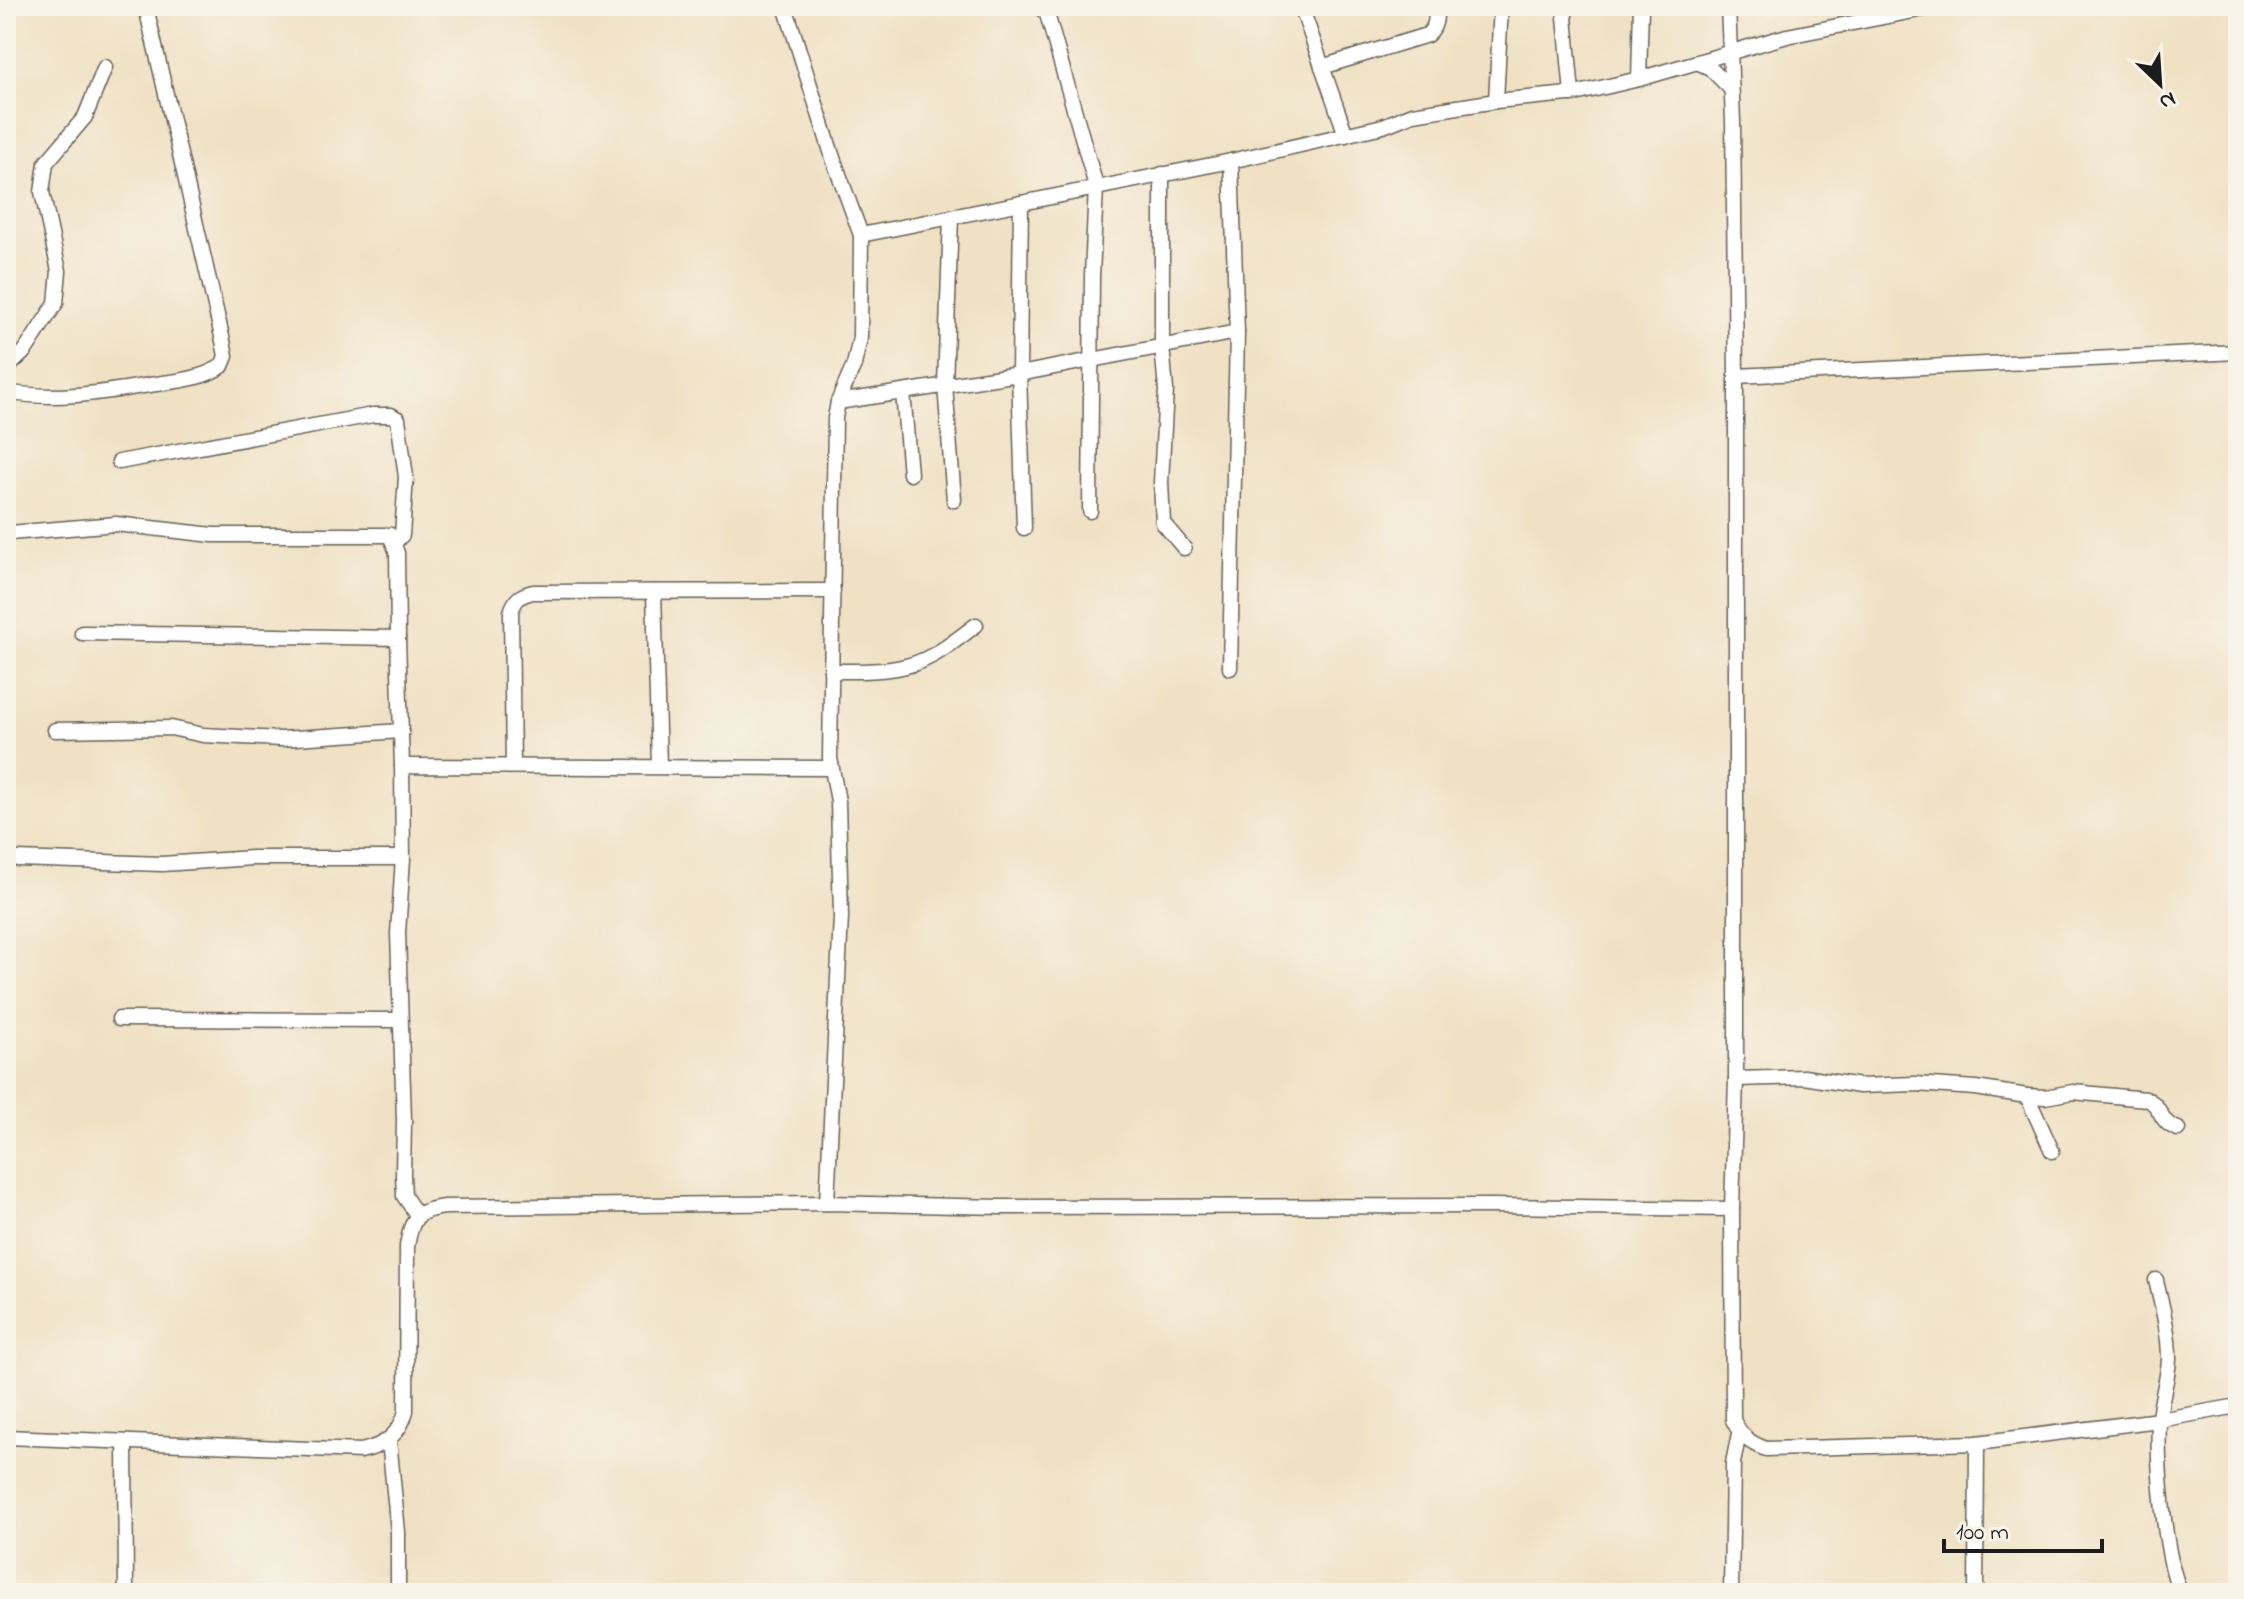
<svg xmlns="http://www.w3.org/2000/svg" width="2244" height="1599" viewBox="0 0 2244 1599" font-family="'Indie Flower',sans-serif">
<style>
.lines{fill:none;stroke-linecap:round;stroke-linejoin:round}
.minor-casing{stroke:#666157;stroke-width:17}
.minor{stroke:#fff;stroke-width:14}
</style>
<rect width="100%" height="100%" fill="#f7f3e8"/>
<filter id="ink" filterUnits="userSpaceOnUse"><feTurbulence type="fractalNoise" baseFrequency=".0125" numOctaves="2"/><feDisplacementMap in="SourceGraphic" scale="16" xChannelSelector="R" yChannelSelector="G"/><feConvolveMatrix kernelMatrix="1 2 1 2 8 2 1 2 1" color-interpolation-filters="sRGB"/></filter>
<filter id="wash" filterUnits="userSpaceOnUse"><feTurbulence type="fractalNoise" baseFrequency=".006" numOctaves="4" result="noise"/><feDisplacementMap in="SourceGraphic" scale="32" xChannelSelector="R" yChannelSelector="G"/><feGaussianBlur stdDeviation="1.8" result="paint"/><feColorMatrix in="noise" values="0 0 0 0 0 0 0 0 0 0 0 0 0 0 0 0 0 1.4 0 .05"/><feComposite in="paint" operator="in"/></filter>
<g filter="url(#wash)">
<rect width="100%" height="100%" fill="#f0e1c4"/>
</g>
<g filter="url(#ink)">
<g class="lines">
<defs>
<g id="minor">
<polyline points="785,6 833,158 861,235 860,338 854,365 838,402 835,418 830,758 838,801 841,917 827,1203"/>
<polyline points="1039,6 1047,14 1096,186 1092,276 1090,511"/>
<polyline points="1301,6 1346,135"/>
<polyline points="1564,6 1572,94"/>
<polyline points="1728,6 1733,121 1736,376 1736,1079 1732,1209"/>
<polyline points="1697,62 1710,68 1731,89"/>
<path d="M1322 67 1427 35C1437 27 1436 17 1436 6"/>
<polyline points="1639,79 1641,6"/>
<polyline points="1496,101 1501,6"/>
<polyline points="1162,174 1162,346 1166,390 1161,482 1163,523 1184,548"/>
<polyline points="1021,203 1019,374 1024,528"/>
<polyline points="951,217 945,385 954,500"/>
<polyline points="861,235 1231,161 1383,126 1413,114 1496,101 1579,93 1639,79 1787,36 1939,6"/>
<polyline points="6,369 25,351 56,303 59,271 42,192 46,163 85,117 105,67"/>
<polyline points="1736,376 2238,352"/>
<path d="M6 392C55 401 101 393 150 385 175 381 200 380 222 366L226 356 223 341 148 16 150 9 155 6"/>
<polyline points="903,392 910,474"/>
<polyline points="838,402 1019,374 1237,332"/>
<polyline points="119,462 373,415 391,415 398,419 406,477 402,535 394,543"/>
<polyline points="10,533 116,524 213,535 390,535 397,553 398,638"/>
<polyline points="654,592 659,766"/>
<polyline points="82,633 398,638 402,766"/>
<polyline points="1230,668 1237,332 1231,161"/>
<path d="M831 671C856 671 882 672 906 666 932 660 955 641 976 625"/>
<polyline points="55,730 171,728 203,735 281,739 401,731"/>
<path d="M513 766 511 612C515 599 520 595 533 592L833 591"/>
<polyline points="17,859 162,864 252,858 403,858"/>
<polyline points="119,1019 400,1020"/>
<path d="M1736 1079 1804 1077 1860 1086 1915 1084 1976 1088 2027 1096 2045 1097 2073 1092 2146 1099C2163 1105 2158 1123 2178 1129"/>
<polyline points="2027,1096 2052,1151"/>
<polyline points="417,1215 404,1196 403,1175 404,1120 398,933 403,858 402,766 831,768"/>
<path d="M2156 1280C2162 1306 2169 1333 2169 1359 2168 1380 2160 1400 2159 1421 2157 1462 2164 1558 2181 1593"/>
<path d="M6 1437 361 1451C384 1446 400 1435 406 1411L407 1246C412 1219 415 1210 445 1207L827 1203 1001 1207 1491 1206 1732 1209 1733 1420C1741 1436 1749 1443 1766 1449L1977 1443 2159 1420 2238 1406"/>
<polyline points="389,1440 398,1532 398,1593"/>
<polyline points="125,1442 126,1593"/>
<polyline points="1731,1593 1733,1463 1739,1433"/>
<polyline points="1976,1593 1977,1443"/>
</g>
</defs>
<use href="#minor" class="minor-casing"/>
<use href="#minor" class="minor"/>
</g>
</g>
<rect width="2244" height="1599" fill="none" stroke="#f7f3e8" stroke-width="32"/>
<g transform="translate(2160 84) rotate(155)" stroke="#f7f3e8" stroke-width="6" paint-order="stroke">
<path d="M0-6L14 30L0 20L-14 30Z" fill="#1c1c1c"/>
<text y="-12" font-size="22" font-weight="bold" text-anchor="middle" fill="#1c1c1c">N</text>
</g>
<path d="M1944 1539v12h158v-12" fill="none" stroke="#1c1c1c" stroke-width="4"/>
<text x="1956" y="1539" font-size="24" fill="#1c1c1c" stroke="#f7f3e8" stroke-width="6" paint-order="stroke">100 m</text>
</svg>
